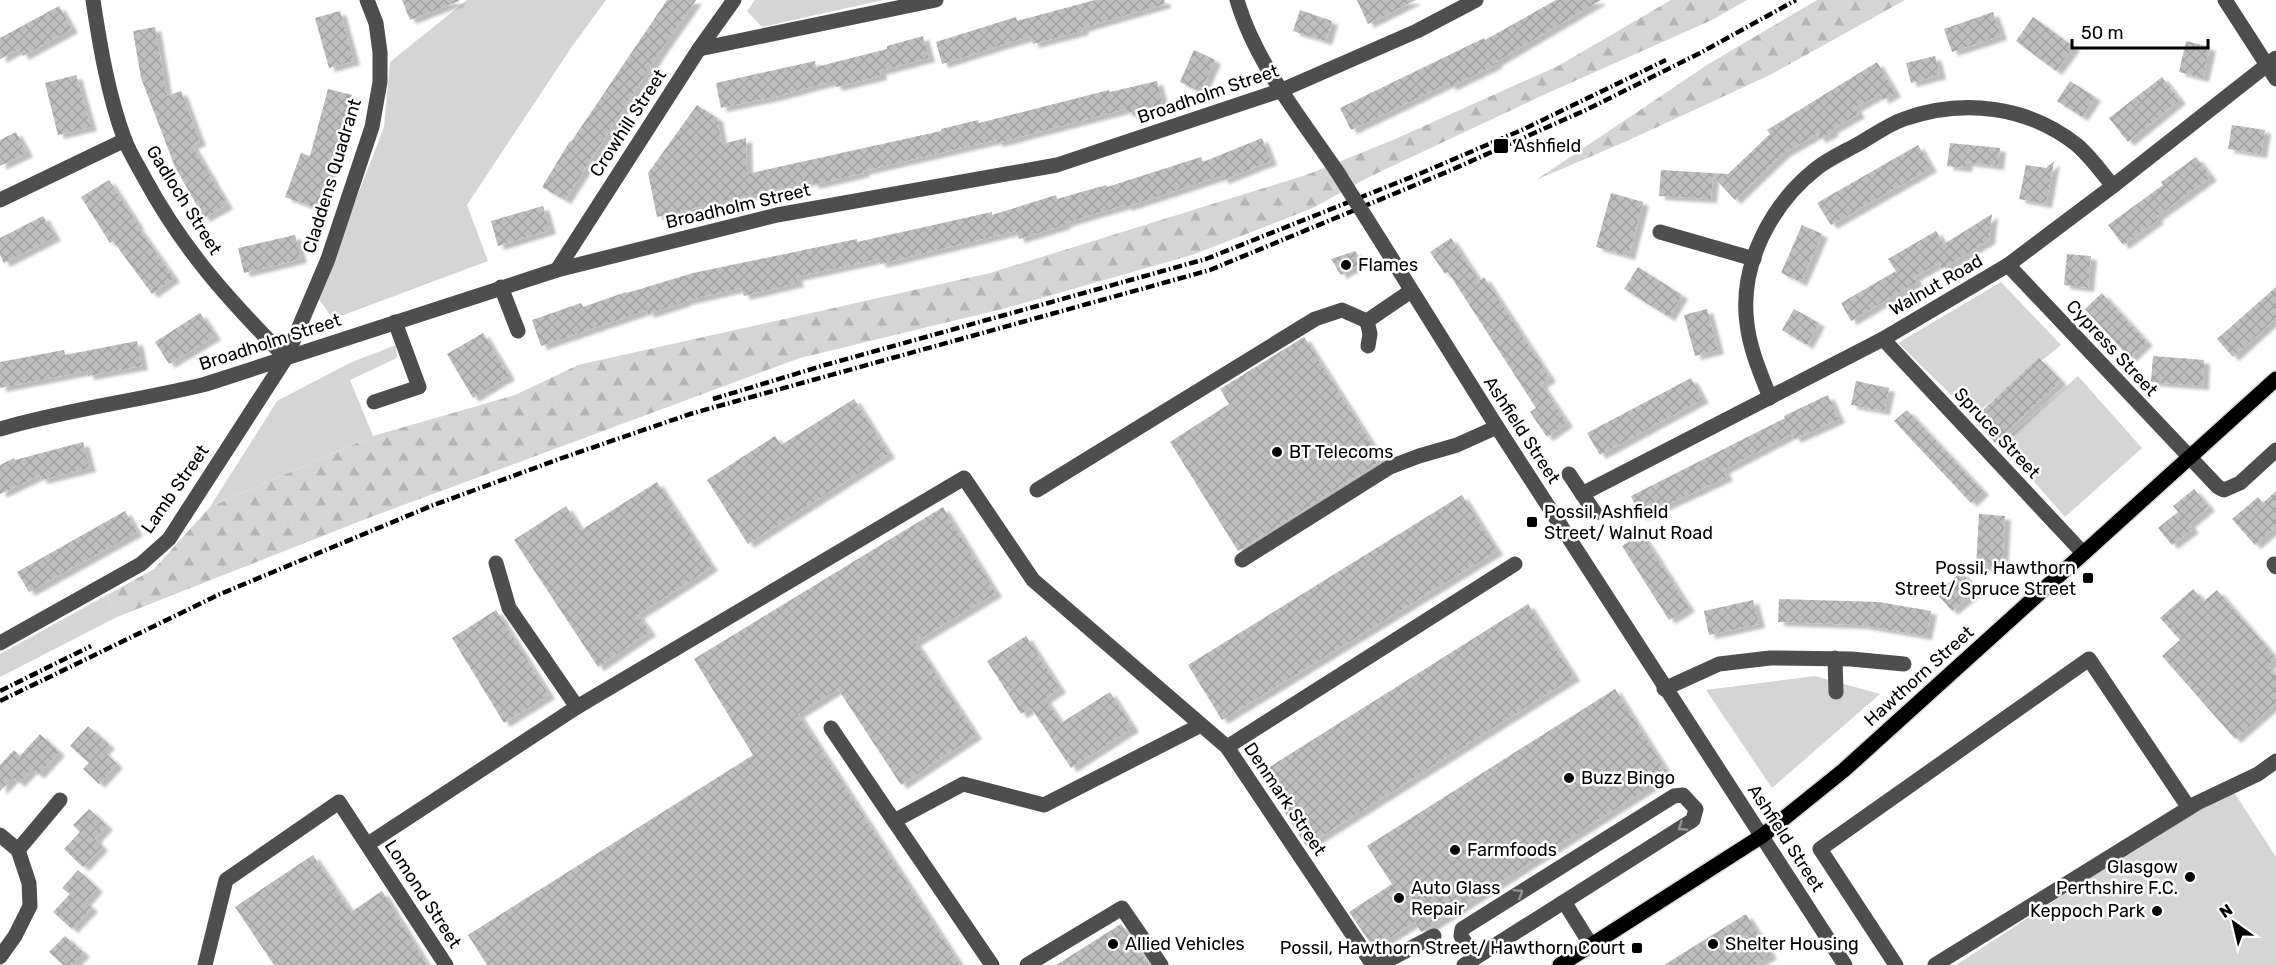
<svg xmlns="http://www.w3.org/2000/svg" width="2276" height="965" viewBox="0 0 2276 965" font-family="Rubik,sans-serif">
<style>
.green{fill:#d5d5d5}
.forest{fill:url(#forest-firs)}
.building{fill:url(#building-cross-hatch);filter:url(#shadow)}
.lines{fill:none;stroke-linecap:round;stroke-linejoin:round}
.major-casing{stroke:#dbdbdb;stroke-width:18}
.minor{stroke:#4e4e4e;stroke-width:15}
.major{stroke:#000;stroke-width:15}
.rail{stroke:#000;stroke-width:4.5;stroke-dasharray:9 3 1.5 3;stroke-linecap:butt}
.minor-bridge{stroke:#4e4e4e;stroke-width:15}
.oneway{stroke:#959595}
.poi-dot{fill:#000;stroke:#fff;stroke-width:2}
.labels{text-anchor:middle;stroke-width:5;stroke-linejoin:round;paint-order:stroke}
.street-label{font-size:18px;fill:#000;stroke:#fff}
.poi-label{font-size:18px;fill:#000;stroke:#fff;text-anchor:start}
</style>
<defs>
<pattern id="forest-firs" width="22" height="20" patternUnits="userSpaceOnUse" patternTransform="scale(1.5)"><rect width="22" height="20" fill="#d5d5d5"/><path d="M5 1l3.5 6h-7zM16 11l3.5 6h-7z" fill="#b5b5b5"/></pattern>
<pattern id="building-cross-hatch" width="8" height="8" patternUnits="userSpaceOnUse" patternTransform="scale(1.5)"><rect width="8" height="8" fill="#bebebe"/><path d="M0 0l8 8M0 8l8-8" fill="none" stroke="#a2a2a2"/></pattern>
<filter id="shadow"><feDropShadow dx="6" dy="4" stdDeviation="1.5" flood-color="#0004"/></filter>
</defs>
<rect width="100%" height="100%" fill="#fff"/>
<g class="green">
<polygon points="467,0 606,0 571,48 467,205 488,261 333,319 318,298 384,127 390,62"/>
<polygon points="755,0 883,0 762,27 747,11"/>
<polygon points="2001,282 2061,345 1973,416 1898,343"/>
<polygon points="396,345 397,358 350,380 373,436 210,507 277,401 350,363"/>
<polygon points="2078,376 2142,448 2065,517 2001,444"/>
<polygon points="107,595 117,617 0,677 0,654"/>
<polygon points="1815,676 1880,694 1772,788 1706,690"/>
<polygon points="2230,786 2276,857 2276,965 1956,965"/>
</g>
<g class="forest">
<polygon points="1671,0 1747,0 1712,20 1550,92 1369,177 1313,208 1192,255 1006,308 800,358 363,520 117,617 107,595 154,569 210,507 373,436 515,395 578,365 990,273 1306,175 1393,140 1558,66"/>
<polygon points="1817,0 1905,0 1770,75 1627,141 1536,180 1707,65"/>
</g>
<g class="building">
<polygon points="402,0 459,0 459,1 410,20"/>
<polygon points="667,0 696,0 661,50 565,200 542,187 570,141 571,142"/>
<polygon points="1095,0 1164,0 1165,4 1082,28 1083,31 1033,44 1031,36 942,64 936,42 1016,17 1017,21"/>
<polygon points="1357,0 1416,0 1368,24"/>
<polygon points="1556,0 1601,0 1496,62 1497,64 1450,87 1449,83 1351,130 1340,108 1484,38 1485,40"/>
<polygon points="59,6 72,29 23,56 19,49 0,59 0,38"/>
<polygon points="1300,10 1332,21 1326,41 1293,31"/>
<polygon points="340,11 354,61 329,68 315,18"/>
<polygon points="1993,12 2001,36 1952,52 1944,29"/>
<polygon points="2033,17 2074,47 2056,71 2016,41"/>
<polygon points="155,27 167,96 181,91 200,142 192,145 227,205 204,218 175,167 141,78 133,31"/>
<polygon points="923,36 929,58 880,71 881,76 836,87 834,81 774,97 721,108 716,83 815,61 816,67 887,49 887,46"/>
<polygon points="2186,41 2210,47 2203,78 2179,72"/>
<polygon points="1194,50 1215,60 1201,92 1180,82"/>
<polygon points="1935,56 1940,75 1911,83 1906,63"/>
<polygon points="1877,62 1895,93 1883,100 1880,94 1855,108 1859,114 1831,130 1833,132 1820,139 1817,134 1784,153 1735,200 1713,176 1711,199 1659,196 1661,170 1728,174 1770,134 1767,130"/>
<polygon points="76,75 91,127 58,135 45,83"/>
<polygon points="2162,77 2180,100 2128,142 2109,118"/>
<polygon points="1157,81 1163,105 1127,113 1126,109 997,143 996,140 863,171 864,173 813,185 812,181 657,217 648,173 697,105 717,118 722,144 746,138 747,174 941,131 941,129 978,120 979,123 1109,90 1110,92"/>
<polygon points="2070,81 2095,97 2082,117 2057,101"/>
<polygon points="328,89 352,95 337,153 316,208 285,197 301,153 310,156"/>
<polygon points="2232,125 2265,130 2261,154 2228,149"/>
<polygon points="16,132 27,153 0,166 0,140"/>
<polygon points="1262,138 1271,161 1223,180 1221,176 1126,207 1125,205 1065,223 1065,225 1019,239 1016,231 880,264 879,259 796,277 798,283 744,296 741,288 685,301 685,302 648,314 647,310 541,346 532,320 581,303 583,307 626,292 627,293 693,273 857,239 857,242 992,212 992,215 1056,195 1057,199 1106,185 1107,187 1201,157 1203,162"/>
<polygon points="1950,143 2000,148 1998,166 1967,162 1966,168 1947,166"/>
<polygon points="1918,145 1931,168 1831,225 1817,203"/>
<polygon points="2196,157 2211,177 2156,217 2158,220 2123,245 2108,225 2163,185 2161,182"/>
<polygon points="2054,161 2046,204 2019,199 2026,165 2046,168"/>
<polygon points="109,180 138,225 137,226 174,278 152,294 113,241 110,243 81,197"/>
<polygon points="1611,193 1643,202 1629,256 1596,247"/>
<polygon points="543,206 550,230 498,246 491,221"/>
<polygon points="1992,214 1989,240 1942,269 1939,263 1914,277 1917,282 1851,321 1841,303 1896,271 1888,259 1936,231 1944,244"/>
<polygon points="43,216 55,237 4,263 0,255 0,238"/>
<polygon points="1802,225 1822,234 1801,282 1781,273"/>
<polygon points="295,235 301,259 244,273 238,248"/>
<polygon points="1451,238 1479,281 1484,277 1550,378 1541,384 1567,423 1547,437 1530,412 1536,408 1448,272 1445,274 1430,252"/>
<polygon points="1355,251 1363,262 1341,275 1331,259"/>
<polygon points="2067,254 2091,256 2088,288 2064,285"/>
<polygon points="1638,267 1682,295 1669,317 1624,289"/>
<polygon points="2276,287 2276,318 2233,357 2217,339"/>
<polygon points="2102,293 2147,342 2130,358 2085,309"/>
<polygon points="1707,309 1718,350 1695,356 1684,315"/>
<polygon points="1794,309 1819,323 1807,345 1782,330"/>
<polygon points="200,313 215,336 169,364 155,342"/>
<polygon points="483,333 509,376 473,398 447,354"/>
<polygon points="1304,337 1382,460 1238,551 1170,442 1229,404 1220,389"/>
<polygon points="137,341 142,366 88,376 87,371 0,388 0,362 64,350 65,355"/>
<polygon points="2153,356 2204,360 2203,386 2151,382"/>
<polygon points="2039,358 2061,381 1995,443 1973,419"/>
<polygon points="1691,378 1703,399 1600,455 1587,433"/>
<polygon points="1856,381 1889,388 1884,411 1851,405"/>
<polygon points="1828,395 1839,419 1795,439 1792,434 1723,470 1727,477 1641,517 1631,496 1785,418 1784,416"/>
<polygon points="854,399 889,454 748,544 707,480 775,436 781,445"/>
<polygon points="1907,410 1983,491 1971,503 1894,421"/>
<polygon points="83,442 90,468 41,480 40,475 0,494 0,465 14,458 15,460"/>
<polygon points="657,482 712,567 638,615 650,632 598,667 514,540 566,506 581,530"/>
<polygon points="2194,489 2209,507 2189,524 2193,529 2172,545 2158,528 2178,512 2173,506"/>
<polygon points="2276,491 2276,527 2255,545 2232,519 2258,497 2263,503"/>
<polygon points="1462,495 1497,551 1222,720 1188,665"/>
<polygon points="943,507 996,593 915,642 976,735 901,785 838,689 798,714 960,965 487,965 468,935 753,755 694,659"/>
<polygon points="125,511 137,532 29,592 17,572"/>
<polygon points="1979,514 2005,516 2002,567 1976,566"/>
<polygon points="1641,533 1689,608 1669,620 1622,546"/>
<polygon points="1961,572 1977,590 1952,611 1937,594"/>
<polygon points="2193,589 2204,601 2217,590 2276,658 2268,666 2276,675 2276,703 2235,739 2162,656 2180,640 2160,618"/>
<polygon points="1779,599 1879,602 1931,611 1926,636 1861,625 1778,622"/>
<polygon points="1753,600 1759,624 1709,635 1704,611"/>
<polygon points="1528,604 1574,677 1306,846 1260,773"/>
<polygon points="496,610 549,695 504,723 452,638"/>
<polygon points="1026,636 1060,689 1045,699 1061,723 1110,692 1133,728 1071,768 1031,708 1021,714 987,661"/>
<polygon points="1615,689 1669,775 1427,929 1421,932 1415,922 1374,948 1349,912 1392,884 1367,846"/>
<polygon points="88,726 109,745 103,751 117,764 99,784 83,769 89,763 70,746"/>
<polygon points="40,734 59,752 38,775 32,769 19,783 13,778 0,791 0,765 14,750 20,756"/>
<polygon points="89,809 107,826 95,839 102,847 83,867 64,849 80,832 73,825"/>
<polygon points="313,855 351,912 382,891 427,965 274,965 235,907"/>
<polygon points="78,870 97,888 85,902 92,908 72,929 53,912 70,894 62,888"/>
<polygon points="1746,914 1771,955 1755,965 1664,965"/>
<polygon points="1121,924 1149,965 1056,965"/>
<polygon points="65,936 84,953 72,965 63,965 49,952"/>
</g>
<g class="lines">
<defs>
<polyline id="major" points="1560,965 1762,836 1844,770 2276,379"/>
</defs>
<use href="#major" class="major-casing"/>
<g class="minor">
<path d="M93 0C100 46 108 94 124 138 129 152 138 166 145 179 184 251 229 300 286 358"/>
<path d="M1237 0C1255 62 1300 117 1336 170"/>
<polyline points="2225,0 2276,79"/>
<polyline points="699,49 936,0"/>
<polyline points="0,200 125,140"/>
<polyline points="1660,232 1754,259"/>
<polyline points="1382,243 1497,427 1845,965"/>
<polyline points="2008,265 2218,487 2224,490 2240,483 2276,450"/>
<polyline points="557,270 699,49 734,0"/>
<polyline points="501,287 518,331"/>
<polyline points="1367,321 1411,291"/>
<polyline points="1367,321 1370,334 1368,346"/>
<polyline points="1883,339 2083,553"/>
<path d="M1770 398C1761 374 1750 350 1747 324 1739 265 1771 204 1817 168 1830 158 1846 151 1860 143 1874 135 1889 124 1904 119 1963 98 2028 106 2077 145 2090 156 2102 173 2113 186"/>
<polyline points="374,402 419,387 395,322"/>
<path d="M0 429C68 409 138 401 206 384L557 270 777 215 1057 165 1282 90 1417 31 1476 0"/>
<polyline points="1569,474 1595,513"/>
<polyline points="1037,490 1315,319 1342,310 1367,321"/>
<polyline points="1582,494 1883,339 2008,265 2113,186 2276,58"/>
<polyline points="1242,560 1390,467 1419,456 1457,445 1497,427"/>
<polyline points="496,563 509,608 577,707"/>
<polyline points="2274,564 2276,567"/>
<polyline points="0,643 141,564 169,539 286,358 328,259 372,127 380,82 380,52 376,23 367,0"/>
<polyline points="1835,658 1836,692"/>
<polyline points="1664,689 1719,664 1770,658 1851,659 1904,664"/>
<polyline points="831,728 894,821 963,784 1044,805 1201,725"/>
<polyline points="1227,747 1515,564"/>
<polyline points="894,821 992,965"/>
<polyline points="0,835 18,850 29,883 30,906 15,936 0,957"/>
<polyline points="368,844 577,707 964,478 1033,580 1227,747 1373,965"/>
<polyline points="18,850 60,800"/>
<polyline points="1562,903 1566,905 1591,945"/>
<polyline points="205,965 226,880 339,802 446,965"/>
<polyline points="1027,965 1122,908 1161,965"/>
<polyline points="1379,965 1434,936"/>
<polyline points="1464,965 1693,820 1696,809 1683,795 1674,796 1462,929 1461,936 1475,958"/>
<polyline points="1896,965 1820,849 2089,659 2189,808"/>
<polyline points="1935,965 2197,803 2258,774 2276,761"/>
</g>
<use href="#major" class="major"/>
<g class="rail">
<polyline points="713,399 825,365 1206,259 1419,174 1524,129 1666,60"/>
<polyline points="0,691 91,646"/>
<polyline points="0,701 218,595 431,506 562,458 690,414 1210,270 1449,171 1588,109 1702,52 1796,0"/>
</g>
<polyline class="minor-bridge" points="1336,170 1382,243"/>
</g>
<defs><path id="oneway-chevron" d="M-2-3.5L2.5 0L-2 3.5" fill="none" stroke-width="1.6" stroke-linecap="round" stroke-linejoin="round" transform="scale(1.5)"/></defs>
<g class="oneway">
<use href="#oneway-chevron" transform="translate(1682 827) rotate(147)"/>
<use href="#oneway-chevron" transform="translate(1519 893) rotate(-32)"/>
</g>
<g class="poi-dot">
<rect x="1493" y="138" width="16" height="16" rx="3"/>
<circle cx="1346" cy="265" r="6"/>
<circle cx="1277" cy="452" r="6"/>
<rect x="1526" y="516" width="12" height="12" rx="3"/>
<rect x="2082" y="572" width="12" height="12" rx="3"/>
<circle cx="1569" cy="778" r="6"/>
<circle cx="1455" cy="850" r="6"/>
<circle cx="2190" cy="877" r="6"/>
<circle cx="1399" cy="898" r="6"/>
<circle cx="2157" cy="911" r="6"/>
<circle cx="1113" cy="944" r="6"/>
<circle cx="1713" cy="944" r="6"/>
<rect x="1631" y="942" width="12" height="12" rx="3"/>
</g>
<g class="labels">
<g class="street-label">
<text transform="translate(1208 94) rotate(-19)" y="6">Broadholm Street</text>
<text transform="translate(628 123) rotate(-57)" y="6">Crowhill Street</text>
<text transform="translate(332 176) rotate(-73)" y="6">Claddens Quadrant</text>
<text transform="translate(184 200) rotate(58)" y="6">Gadloch Street</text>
<text transform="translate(738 206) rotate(-13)" y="6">Broadholm Street</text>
<text transform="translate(1936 285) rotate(-30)" y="6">Walnut Road</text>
<text transform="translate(270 342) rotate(-18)" y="6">Broadholm Street</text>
<text transform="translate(2112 348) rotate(47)" y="6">Cypress Street</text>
<text transform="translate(1522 430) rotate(57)" y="6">Ashfield Street</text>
<text transform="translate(1997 433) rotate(47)" y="6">Spruce Street</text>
<text transform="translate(175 489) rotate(-55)" y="6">Lamb Street</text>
<text transform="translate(1919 676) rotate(-42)" y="6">Hawthorn Street</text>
<text transform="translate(1285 799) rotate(56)" y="6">Denmark Street</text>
<text transform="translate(1786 838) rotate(57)" y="6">Ashfield Street</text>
<text transform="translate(423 894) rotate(57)" y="6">Lomond Street</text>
</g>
<g class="poi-label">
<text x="1514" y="152">Ashfield</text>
<text x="1358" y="271">Flames</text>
<text x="1289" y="458">BT Telecoms</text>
<text x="1544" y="518">Possil, Ashfield<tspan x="1544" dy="21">Street/ Walnut Road</tspan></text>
<text x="2076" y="574" text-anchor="end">Possil, Hawthorn<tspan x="2076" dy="21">Street/ Spruce Street</tspan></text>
<text x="1581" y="784">Buzz Bingo</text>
<text x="1467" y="856">Farmfoods</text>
<text x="2178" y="873" text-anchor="end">Glasgow<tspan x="2178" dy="21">Perthshire F.C.</tspan></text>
<text x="1411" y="894">Auto Glass<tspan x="1411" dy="21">Repair</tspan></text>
<text x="2145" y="917" text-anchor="end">Keppoch Park</text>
<text x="1125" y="950">Allied Vehicles</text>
<text x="1725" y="950">Shelter Housing</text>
<text x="1625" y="954" text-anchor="end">Possil, Hawthorn Street/ Hawthorn Court</text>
</g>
</g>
<g transform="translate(2234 923) rotate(326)" stroke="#ffffff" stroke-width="4.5" paint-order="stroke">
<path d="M0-4.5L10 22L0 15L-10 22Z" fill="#000000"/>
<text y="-9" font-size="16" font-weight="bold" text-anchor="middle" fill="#000000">N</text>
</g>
<path d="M2072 39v9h136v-9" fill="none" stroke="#000000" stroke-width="3"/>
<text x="2081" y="39" font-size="18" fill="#000000" stroke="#ffffff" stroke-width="4.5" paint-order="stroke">50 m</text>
</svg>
